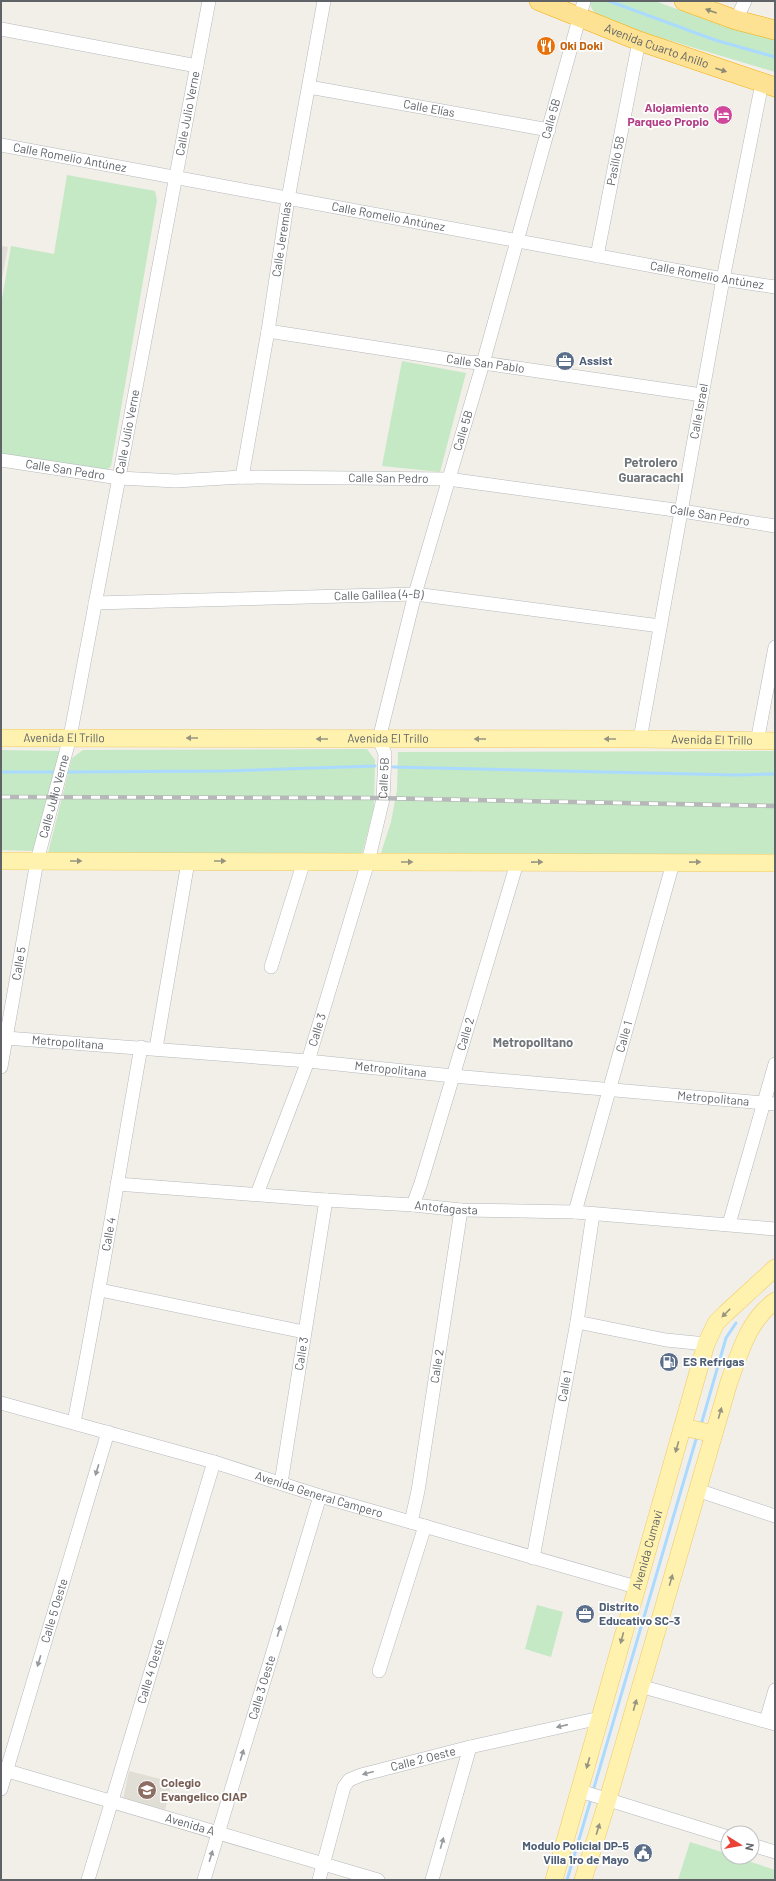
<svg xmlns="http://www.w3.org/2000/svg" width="776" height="1881" viewBox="0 0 776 1881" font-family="Barlow,sans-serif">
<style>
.education{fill:#e1ded6}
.green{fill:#c5e8c5}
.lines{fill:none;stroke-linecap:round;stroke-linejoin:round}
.stream{stroke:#aadaff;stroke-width:3}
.minor-casing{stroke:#b5b8bc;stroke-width:14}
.major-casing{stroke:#f2c960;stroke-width:18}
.highway-casing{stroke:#f9ab00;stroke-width:20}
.minor{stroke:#fff;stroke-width:13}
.major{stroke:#fff2af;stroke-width:17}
.highway{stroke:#fde293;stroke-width:19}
.rail-casing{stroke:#b6b7b8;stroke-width:4.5}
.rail{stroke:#fff;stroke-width:3;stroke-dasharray:9;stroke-linecap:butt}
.oneway{fill:#8e8975}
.oneway2{fill:#979581}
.oneway3{fill:#979a9d}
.labels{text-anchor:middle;stroke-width:3.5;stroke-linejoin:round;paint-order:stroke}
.food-label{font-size:12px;font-weight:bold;fill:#c56008;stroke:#fff;text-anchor:start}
.street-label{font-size:12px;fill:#5f6368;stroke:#fff}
.hotel-label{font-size:12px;font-weight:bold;fill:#b23c85;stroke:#fff;text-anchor:end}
.service-label{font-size:12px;font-weight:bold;fill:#4e5e75;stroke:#fff;text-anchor:start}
.education-label{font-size:12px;font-weight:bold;fill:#785e54;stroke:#fff;text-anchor:start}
.neighbourhood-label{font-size:13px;font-weight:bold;fill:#70757a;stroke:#fff}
</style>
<rect width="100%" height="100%" fill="#f1efe8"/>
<g class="education">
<polygon points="1,246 8,247 1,284"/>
<polygon points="129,1771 172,1782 165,1810 123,1799"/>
</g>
<g class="green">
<polygon points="590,1 655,1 726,27 775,40 775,72 598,19 591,7"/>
<polygon points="67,175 155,191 157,200 111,466 105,472 1,454 1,305 11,246 54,254"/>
<polygon points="402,361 466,373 440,472 382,466"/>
<polygon points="367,749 375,760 374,807 361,858 47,857 72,758 83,750"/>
<polygon points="1,750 60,751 33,851 1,850"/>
<polygon points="775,751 775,858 379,859 391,822 397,790 398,752"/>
<polygon points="537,1605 563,1612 551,1657 525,1649"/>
<polygon points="690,1842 728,1854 728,1857 736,1857 775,1870 775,1880 678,1880"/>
</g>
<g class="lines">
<g class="stream">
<polyline points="609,1 715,40 775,57"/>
<polyline points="393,767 736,775 775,774"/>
<polyline points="1,772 58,772"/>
<polyline points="65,772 224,771 375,766"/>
<polyline points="701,1425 726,1338 736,1323"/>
<polyline points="593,1791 697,1436"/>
<polyline points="567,1880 591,1799"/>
</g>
<defs>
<g id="minor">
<polyline points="736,20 745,1"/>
<polyline points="1,29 197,66"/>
<path id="s1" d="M309 87 549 130"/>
<path id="s2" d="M1 145 723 279 775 287"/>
<path id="s3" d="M597 256 639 41"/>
<path id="s4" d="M268 331 468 362 483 363 702 395"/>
<path id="s5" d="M1 460 119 478 176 481 242 477 448 479 682 511 775 526"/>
<path id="s6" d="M242 477 268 331 288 199 324 1"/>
<path id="s7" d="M95 603 415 594 660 626"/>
<path id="s8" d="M640 739 723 279 762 83"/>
<polyline points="757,742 775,647"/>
<polyline points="271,967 304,861"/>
<path id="s9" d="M6 1038 308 1061 453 1076 775 1104"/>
<polyline points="156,1048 188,862"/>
<path id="s10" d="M1 1067 37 861 70 737 209 1"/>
<path id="s11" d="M117 1184 326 1200 413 1205 461 1210 575 1212 775 1229"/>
<path id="s12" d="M257 1194 308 1061 368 862 383 799 385 754 379 739 415 594 483 363 584 1"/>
<path id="s13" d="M413 1205 421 1183 517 863"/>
<path id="s14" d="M575 1212 673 863"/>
<polyline points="729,1224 775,1064"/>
<polyline points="100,1290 304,1332"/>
<polyline points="577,1322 666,1340 706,1344"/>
<path id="s15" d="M1 1403 214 1462 320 1496 636 1587"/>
<path id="s16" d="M74 1422C99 1297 119 1172 141 1047"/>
<path id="s17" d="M281 1483 326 1200"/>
<polyline points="697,1490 775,1516"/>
<path id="s18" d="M411 1522 418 1491 461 1210"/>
<path id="s19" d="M533 1558 577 1322 593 1214"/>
<polyline points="379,1671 425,1526"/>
<polyline points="640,1686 775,1724"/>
<polyline points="766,1721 775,1690"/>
<path id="s20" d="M1 1769 378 1880"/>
<path id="s21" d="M1 1789 108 1432"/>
<polyline points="580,1791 728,1837"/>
<polyline points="752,1845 775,1852"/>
<path id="s22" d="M88 1880 214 1462"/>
<path id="s23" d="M204 1880 320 1496"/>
<path id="s24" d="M319 1880 344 1787 349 1780 361 1775 470 1747 600 1718"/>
<polyline points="432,1880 470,1747"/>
</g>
<g id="major">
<path id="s25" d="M1 738 640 739 775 741"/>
<polyline points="1,861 775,863"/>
<polyline points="683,1427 714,1434"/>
<path id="s26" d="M554 1880 706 1344 716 1323 726 1313 775 1268"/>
<path d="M583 1880 608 1799 729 1382C740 1352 748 1321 775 1301"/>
</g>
<g id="highway">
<path id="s27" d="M539 1 639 41 775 87"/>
<polyline points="684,1 736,20 775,30"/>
</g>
</defs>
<use href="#minor" class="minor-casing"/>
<use href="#major" class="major-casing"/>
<use href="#highway" class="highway-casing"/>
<use href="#minor" class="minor"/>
<use href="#major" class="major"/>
<use href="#highway" class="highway"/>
<defs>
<polyline id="rail" points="1,797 375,798 775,806"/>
</defs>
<use href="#rail" class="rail-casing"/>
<use href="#rail" class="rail"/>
</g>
<defs><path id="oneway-solid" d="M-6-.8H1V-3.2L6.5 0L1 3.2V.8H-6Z"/></defs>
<g class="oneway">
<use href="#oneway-solid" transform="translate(711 11) rotate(-160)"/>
<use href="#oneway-solid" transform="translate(721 70) rotate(18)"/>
</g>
<g class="oneway2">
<use href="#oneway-solid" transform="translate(192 738) rotate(-180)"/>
<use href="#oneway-solid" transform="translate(322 739) rotate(-180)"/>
<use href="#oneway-solid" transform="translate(480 739) rotate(180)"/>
<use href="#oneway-solid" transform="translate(610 739) rotate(180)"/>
<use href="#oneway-solid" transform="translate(76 861)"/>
<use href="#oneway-solid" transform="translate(220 861)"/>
<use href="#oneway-solid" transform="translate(407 862)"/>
<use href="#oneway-solid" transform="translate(537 862) rotate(-1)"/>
<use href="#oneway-solid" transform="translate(695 862) rotate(-1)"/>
<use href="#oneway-solid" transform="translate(726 1313) rotate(135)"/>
<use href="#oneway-solid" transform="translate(720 1413) rotate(-74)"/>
<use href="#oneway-solid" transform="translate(677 1447) rotate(106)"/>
<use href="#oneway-solid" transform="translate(671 1580) rotate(-74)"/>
<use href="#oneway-solid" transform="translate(622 1638) rotate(105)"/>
<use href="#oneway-solid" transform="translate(635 1705) rotate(-74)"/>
<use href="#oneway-solid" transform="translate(588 1763) rotate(106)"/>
<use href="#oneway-solid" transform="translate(598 1829) rotate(-73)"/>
</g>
<g class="oneway3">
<use href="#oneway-solid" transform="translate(97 1470) rotate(107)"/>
<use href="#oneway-solid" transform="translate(279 1631) rotate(-73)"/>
<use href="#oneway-solid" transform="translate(39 1661) rotate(107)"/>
<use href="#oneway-solid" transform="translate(562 1726) rotate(167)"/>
<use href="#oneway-solid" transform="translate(242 1755) rotate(-73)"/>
<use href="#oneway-solid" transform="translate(368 1773) rotate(165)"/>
<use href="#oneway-solid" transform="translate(442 1843) rotate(-74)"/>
<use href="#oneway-solid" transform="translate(211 1856) rotate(-73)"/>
</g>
<defs>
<symbol id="restaurant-disc" viewBox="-11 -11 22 22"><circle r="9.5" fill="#e8710a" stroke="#fff"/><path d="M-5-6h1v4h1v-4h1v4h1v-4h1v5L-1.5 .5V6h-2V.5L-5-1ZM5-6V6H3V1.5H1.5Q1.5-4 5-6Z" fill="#fff"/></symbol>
<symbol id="hotel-disc" viewBox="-11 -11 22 22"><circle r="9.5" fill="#d1479c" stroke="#fff"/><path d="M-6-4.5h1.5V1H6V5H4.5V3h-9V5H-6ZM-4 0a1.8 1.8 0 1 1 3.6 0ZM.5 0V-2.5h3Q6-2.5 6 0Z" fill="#fff"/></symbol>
<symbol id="office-disc" viewBox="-11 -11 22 22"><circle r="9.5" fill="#5c6f8a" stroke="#fff"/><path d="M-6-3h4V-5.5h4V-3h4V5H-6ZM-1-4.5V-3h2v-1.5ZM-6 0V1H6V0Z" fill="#fff"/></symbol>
<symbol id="fuel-disc" viewBox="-11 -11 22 22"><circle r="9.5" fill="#5c6f8a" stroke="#fff"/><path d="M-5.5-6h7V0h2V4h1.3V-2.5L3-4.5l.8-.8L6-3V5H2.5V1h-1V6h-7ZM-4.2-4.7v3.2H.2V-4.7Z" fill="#fff"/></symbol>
<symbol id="school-disc" viewBox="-11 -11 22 22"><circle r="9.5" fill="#8d6e63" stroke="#fff"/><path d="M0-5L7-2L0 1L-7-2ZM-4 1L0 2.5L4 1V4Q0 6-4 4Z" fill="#fff"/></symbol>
<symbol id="civic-disc" viewBox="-11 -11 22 22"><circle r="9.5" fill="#5c6f8a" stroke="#fff"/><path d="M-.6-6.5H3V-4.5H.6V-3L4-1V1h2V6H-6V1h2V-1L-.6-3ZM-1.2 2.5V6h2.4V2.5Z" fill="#fff"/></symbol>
</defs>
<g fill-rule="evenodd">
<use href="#restaurant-disc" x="535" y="35" width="22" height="22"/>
<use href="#hotel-disc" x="712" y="104" width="22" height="22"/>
<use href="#office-disc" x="554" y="350" width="22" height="22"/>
<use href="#fuel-disc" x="658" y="1351" width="22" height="22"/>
<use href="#office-disc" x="574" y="1603" width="22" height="22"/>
<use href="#school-disc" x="136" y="1779" width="22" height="22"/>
<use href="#civic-disc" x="632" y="1842" width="22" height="22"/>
</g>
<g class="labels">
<g class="food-label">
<text x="560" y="50">Oki Doki</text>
</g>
<g class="street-label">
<text dy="4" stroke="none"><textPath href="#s27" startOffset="126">Avenida Cuarto Anillo</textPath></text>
<text dy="4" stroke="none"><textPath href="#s1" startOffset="122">Calle Elías</textPath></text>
<text dy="4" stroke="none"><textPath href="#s10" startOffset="972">Calle Julio Verne</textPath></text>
<text dy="4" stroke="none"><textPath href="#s12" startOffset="1120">Calle 5B</textPath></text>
<text dy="4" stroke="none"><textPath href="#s2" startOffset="70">Calle Romelio Antúnez</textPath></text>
<text dy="4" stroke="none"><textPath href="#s3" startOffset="97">Pasillo 5B</textPath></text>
<text dy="4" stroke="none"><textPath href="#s2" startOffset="394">Calle Romelio Antúnez</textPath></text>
<text dy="4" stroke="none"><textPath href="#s6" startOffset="241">Calle Jeremías</textPath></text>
<text dy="4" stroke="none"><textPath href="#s2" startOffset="718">Calle Romelio Antúnez</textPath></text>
<text dy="4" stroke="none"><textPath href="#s4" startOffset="220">Calle San Pablo</textPath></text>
<text dy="4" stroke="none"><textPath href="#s8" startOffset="333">Calle Israel</textPath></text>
<text dy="4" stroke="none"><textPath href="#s12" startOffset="796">Calle 5B</textPath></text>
<text dy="4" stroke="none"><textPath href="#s10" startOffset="648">Calle Julio Verne</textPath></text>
<text dy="4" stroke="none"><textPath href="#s5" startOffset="65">Calle San Pedro</textPath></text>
<text dy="4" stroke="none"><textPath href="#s5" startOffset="389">Calle San Pedro</textPath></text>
<text dy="4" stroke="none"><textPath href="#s5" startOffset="713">Calle San Pedro</textPath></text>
<text dy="4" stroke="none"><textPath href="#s7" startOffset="284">Calle Galilea (4-B)</textPath></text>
<text dy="4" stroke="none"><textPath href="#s25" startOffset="63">Avenida El Trillo</textPath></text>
<text dy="4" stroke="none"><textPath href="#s25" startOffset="387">Avenida El Trillo</textPath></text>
<text dy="4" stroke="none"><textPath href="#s25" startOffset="711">Avenida El Trillo</textPath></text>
<text dy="4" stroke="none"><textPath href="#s12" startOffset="436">Calle 5B</textPath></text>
<text dy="4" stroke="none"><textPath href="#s10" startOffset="276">Calle Julio Verne</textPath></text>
<text dy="4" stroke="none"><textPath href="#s10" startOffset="105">Calle 5</textPath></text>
<text dy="4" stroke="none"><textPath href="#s12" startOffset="175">Calle 3</textPath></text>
<text dy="4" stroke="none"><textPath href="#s13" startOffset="179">Calle 2</textPath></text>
<text dy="4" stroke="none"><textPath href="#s14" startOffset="182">Calle 1</textPath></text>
<text dy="4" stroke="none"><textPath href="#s9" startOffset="62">Metropolitana</textPath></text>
<text dy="4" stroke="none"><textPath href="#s9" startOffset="386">Metropolitana</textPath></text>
<text dy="4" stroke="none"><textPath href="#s9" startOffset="710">Metropolitana</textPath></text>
<text dy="4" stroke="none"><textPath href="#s11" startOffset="330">Antofagasta</textPath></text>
<text dy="4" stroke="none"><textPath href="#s16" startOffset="191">Calle 4</textPath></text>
<text dy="4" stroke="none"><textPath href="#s17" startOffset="131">Calle 3</textPath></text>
<text dy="4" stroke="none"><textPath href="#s18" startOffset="158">Calle 2</textPath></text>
<text dy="4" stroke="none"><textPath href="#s19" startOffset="175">Calle 1</textPath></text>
<text dy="4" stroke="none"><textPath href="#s15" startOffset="331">Avenida General Campero</textPath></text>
<text dy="4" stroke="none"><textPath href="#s26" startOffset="343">Avenida Cumavi</textPath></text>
<text dy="4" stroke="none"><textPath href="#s21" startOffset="186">Calle 5 Oeste</textPath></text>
<text dy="4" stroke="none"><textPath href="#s22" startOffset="218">Calle 4 Oeste</textPath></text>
<text dy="4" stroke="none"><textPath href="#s23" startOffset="201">Calle 3 Oeste</textPath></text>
<text dy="4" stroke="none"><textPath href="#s24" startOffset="182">Calle 2 Oeste</textPath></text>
<text dy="4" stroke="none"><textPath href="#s20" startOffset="197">Avenida A</textPath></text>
</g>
<g class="hotel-label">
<text x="709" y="112">Alojamiento<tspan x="709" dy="14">Parqueo Propio</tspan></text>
</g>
<g class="service-label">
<text x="579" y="365">Assist</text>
<text x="683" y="1366">ES Refrigas</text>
<text x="599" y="1611">Distrito<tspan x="599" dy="14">Educativo SC-3</tspan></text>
<text x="629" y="1850" text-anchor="end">Modulo Policial DP-5<tspan x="629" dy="14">Villa 1ro de Mayo</tspan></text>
</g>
<g class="education-label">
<text x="161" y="1787">Colegio<tspan x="161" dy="14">Evangelico CIAP</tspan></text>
</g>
<g class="neighbourhood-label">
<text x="651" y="467">Petrolero<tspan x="651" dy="15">Guaracachi</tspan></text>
<text x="533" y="1047">Metropolitano</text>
</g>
</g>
<rect width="776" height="1881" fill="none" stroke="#5f6368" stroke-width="4"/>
<g transform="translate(740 1845) rotate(101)"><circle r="19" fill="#ffffff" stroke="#bfc1c3"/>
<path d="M0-3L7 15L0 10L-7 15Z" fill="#ea4335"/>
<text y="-6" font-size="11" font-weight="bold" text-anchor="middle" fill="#5f6368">N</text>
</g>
</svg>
